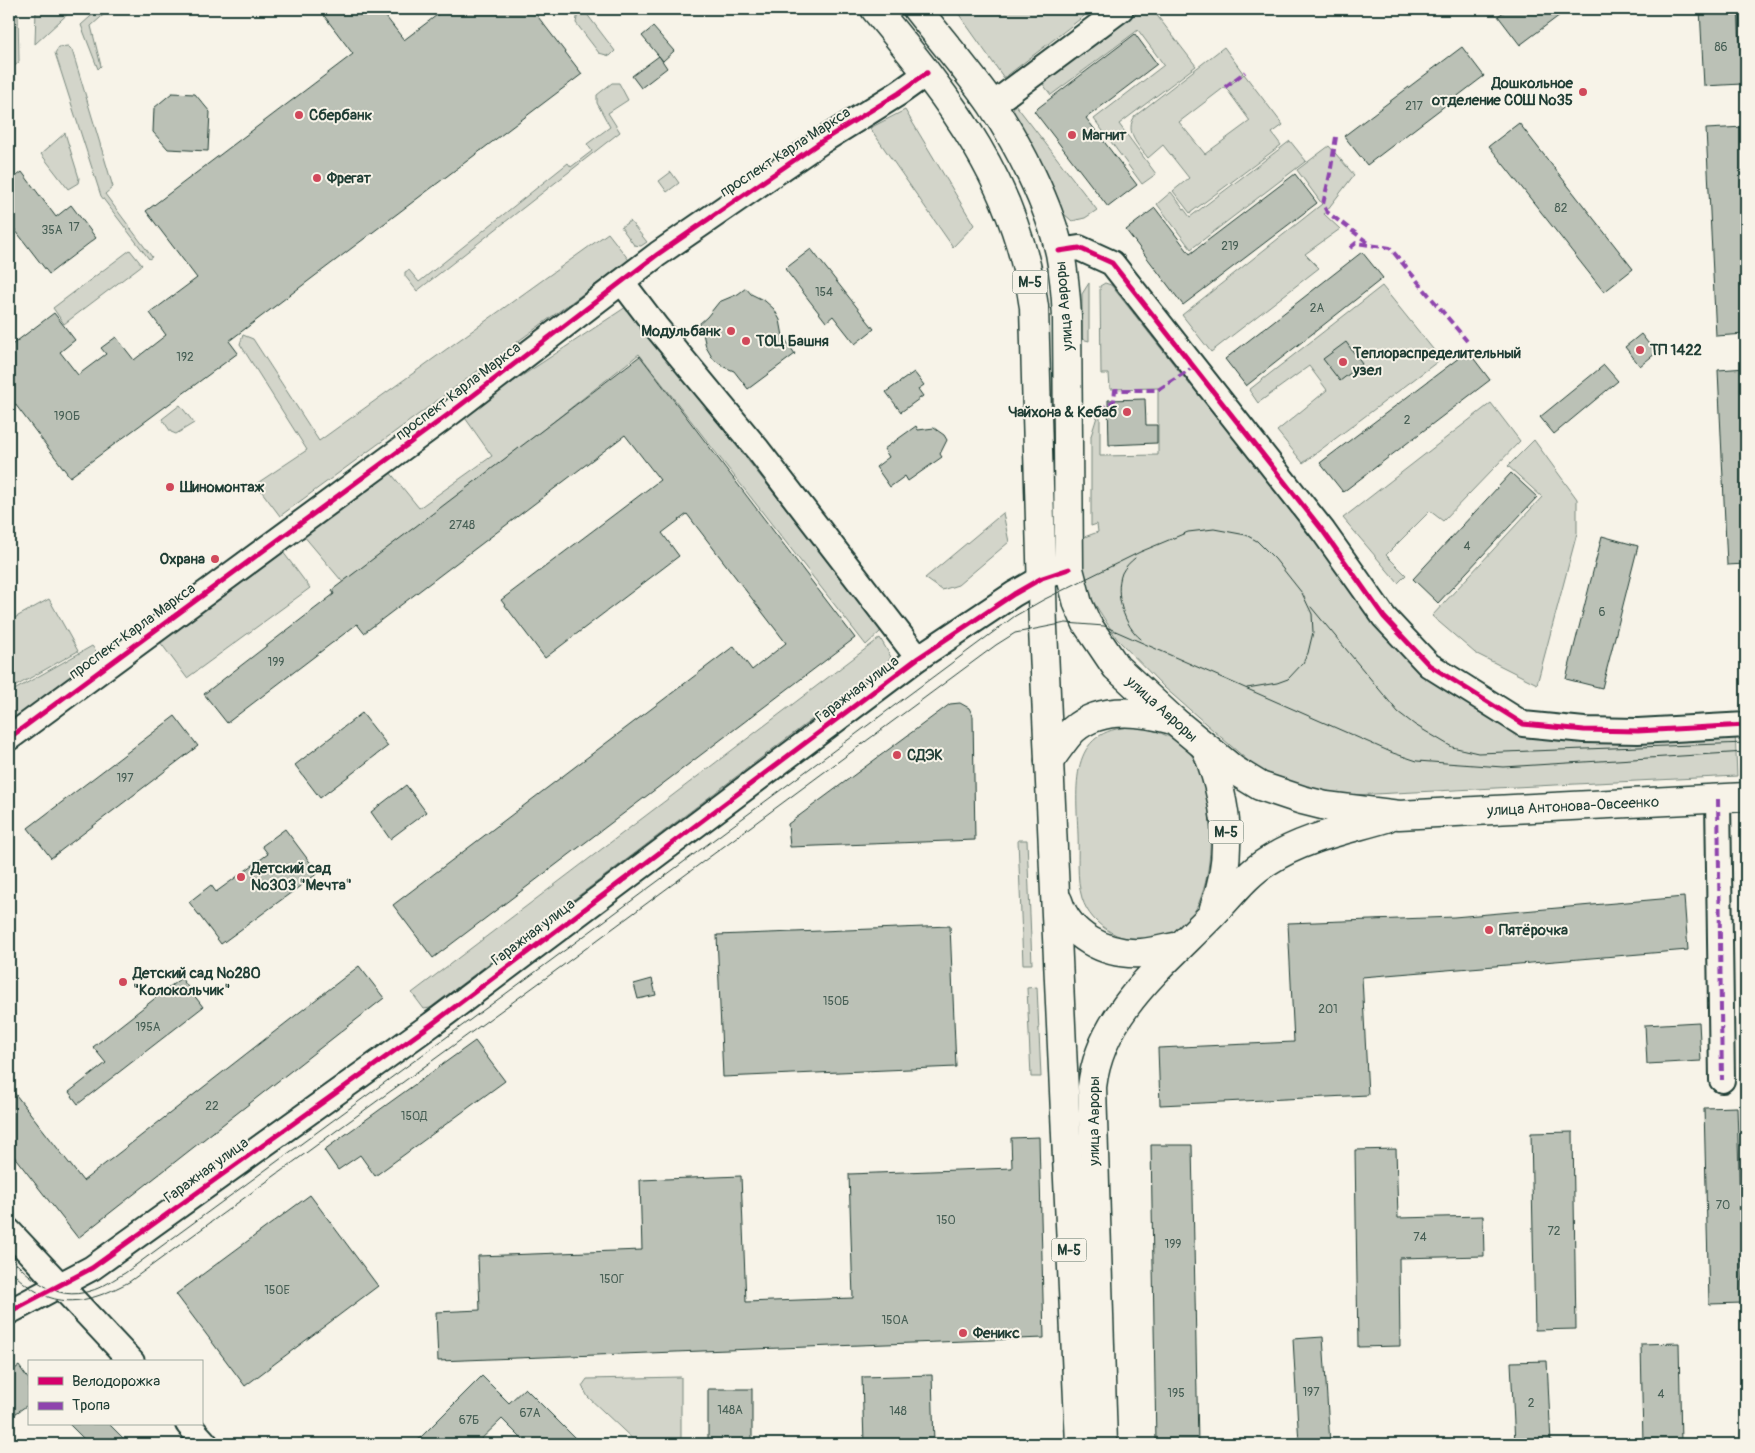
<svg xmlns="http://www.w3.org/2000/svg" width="1755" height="1453" viewBox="0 0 1755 1453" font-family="Pangolin,sans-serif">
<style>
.green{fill:#d3d5ca;stroke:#79897f}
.building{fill:#bbc1b6;stroke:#1f3d34}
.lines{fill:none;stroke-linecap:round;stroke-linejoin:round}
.minor-casing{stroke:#1f3d34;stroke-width:28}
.major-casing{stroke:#1f3d34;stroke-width:31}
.minor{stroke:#f7f3e8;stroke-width:24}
.major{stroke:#f7f3e8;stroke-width:28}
.tram{stroke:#1f3d34;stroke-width:1}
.quiet{stroke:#8e44ad;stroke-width:4;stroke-dasharray:8 4;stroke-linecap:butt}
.cycleway-casing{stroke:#f7f3e8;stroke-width:8}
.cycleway{stroke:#d6006c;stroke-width:5}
.poi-dot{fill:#d1495b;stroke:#f7f3e8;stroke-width:2}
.labels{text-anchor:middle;stroke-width:4;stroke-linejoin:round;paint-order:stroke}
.number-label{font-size:12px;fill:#465e54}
.shield{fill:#f7f3e8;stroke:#60746a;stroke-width:1}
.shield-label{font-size:14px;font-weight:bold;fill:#1f3d34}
.poi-label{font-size:15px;font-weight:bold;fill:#1f3d34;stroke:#f7f3e8;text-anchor:start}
.street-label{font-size:15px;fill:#1f3d34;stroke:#f7f3e8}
</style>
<rect width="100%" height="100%" fill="#f7f3e8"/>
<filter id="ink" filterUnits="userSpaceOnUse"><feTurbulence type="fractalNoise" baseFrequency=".02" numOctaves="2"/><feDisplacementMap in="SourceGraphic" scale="10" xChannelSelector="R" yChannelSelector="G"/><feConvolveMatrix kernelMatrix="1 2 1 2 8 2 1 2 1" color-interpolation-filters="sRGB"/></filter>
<g filter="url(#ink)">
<g class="green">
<polygon points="36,9 73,9 35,44"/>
<polygon points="99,9 110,9 91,26 101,66 98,69 81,25"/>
<polygon points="583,9 615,51 610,56 599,53 576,23 578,12"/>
<polygon points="964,9 1093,9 1004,78 958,13"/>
<polygon points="1126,9 1152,9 1196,66 1119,124 1156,174 1142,184 1094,119 1164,65 1138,30 1051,95 1037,76"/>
<polygon points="13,13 18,14 19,62 9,71 9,16"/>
<polygon points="68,46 72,50 113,187 105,194 152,257 149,259 101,196 55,53 59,47"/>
<path d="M1224 47 1243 73 1179 122 1205 154 1250 121 1226 88 1244 74 1283 125 1272 133 1281 145 1190 213 1173 191 1189 178 1163 145 1148 158C1138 145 1124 132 1135 116Z"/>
<polygon points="612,83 619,83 628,100 608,113 620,132 417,291 405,276 405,272 409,270 419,282 568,163 571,167 592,151 587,144 610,127 597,103 597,95"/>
<polygon points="1015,104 1097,210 1085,218 1072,221 1056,207 1012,112"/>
<polygon points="905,110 974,225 953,247 870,128"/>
<polygon points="65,133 79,178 78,183 68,189 41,154"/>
<polygon points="1290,141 1306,161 1191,249 1157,204 1171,192 1190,217"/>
<polygon points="1329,146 1354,175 1324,214 1340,229 1305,254 1319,268 1211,352 1182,315 1322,204 1297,170"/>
<polygon points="671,172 679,183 667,192 659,181"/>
<polygon points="630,221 647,242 641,246 634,245 621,227"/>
<polygon points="608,233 629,260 280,516 256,484 307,450 240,344 243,335 253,339 319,441"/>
<polygon points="130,250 142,265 64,324 53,308"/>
<polygon points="1089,283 1089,341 1082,339 1082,294"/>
<polygon points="1105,283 1111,285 1190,385 1193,381 1387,629 1561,734 1735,731 1737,776 1334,796 1263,774 1165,688 1117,639 1093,601 1082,568 1079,539 1098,532 1097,524 1091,526 1091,436 1100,407 1100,456 1158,455 1158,388 1110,389 1109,374 1101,374 1100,286"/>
<polygon points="1382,286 1441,359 1303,463 1277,431 1327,390 1309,366 1258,403 1249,390"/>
<polygon points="626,307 881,628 880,632 866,645 639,354 346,586 303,535 389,471 419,508 492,456 463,415"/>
<polygon points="1491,403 1520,441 1443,521 1430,511 1386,555 1406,575 1398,583 1343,518"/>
<polygon points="180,405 194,423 176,434 171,432 162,419"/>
<polygon points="1534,440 1577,499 1577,533 1537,684 1475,653 1432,616 1542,497 1508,466"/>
<polygon points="1003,513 1009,542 958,585 942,590 925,578"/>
<polygon points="283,552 310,588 187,678 160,642"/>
<polygon points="49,599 78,651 9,690 9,621"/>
<polygon points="880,638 891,657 888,662 430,1008 424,1009 412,993"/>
<polygon points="92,646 104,661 9,730 9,693"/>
<path d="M1140 727C1159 731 1180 739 1192 756 1220 798 1222 932 1155 941 1126 945 1091 928 1082 898 1076 878 1079 855 1078 834 1076 783 1068 725 1140 727Z"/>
<polygon points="1018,840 1027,840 1032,964 1023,964"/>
<polygon points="1037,987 1041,1077 1031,1077 1027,988"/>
<polygon points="681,1377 681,1444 638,1444 588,1397 582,1386 587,1379"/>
</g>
<g class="building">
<polygon points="319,9 380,9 404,40 445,9 532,9 582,74 229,341 238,353 70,477 9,396 9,347 54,313 75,340 60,352 78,375 106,354 101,348 116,337 134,360 166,335 150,313 197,278 146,211 353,54"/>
<polygon points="1508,9 1568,9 1520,45 1498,16"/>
<polygon points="1700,9 1738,9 1742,84 1704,86"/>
<polygon points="653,27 674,51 663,61 642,36"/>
<polygon points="1135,34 1157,64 1086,118 1137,185 1108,207 1034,111"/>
<polygon points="1462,47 1484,76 1367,165 1344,136"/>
<polygon points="659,56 667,68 641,88 632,76"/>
<polygon points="172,93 195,94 210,112 208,151 168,149 153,132 154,108"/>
<polygon points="1519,123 1633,269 1604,292 1489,146"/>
<polygon points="1744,127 1746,184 1746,334 1716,336 1706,129"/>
<polygon points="22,172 56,217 71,205 96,238 49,274 9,222 9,182"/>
<polygon points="1295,174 1317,203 1183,305 1126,230 1155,208 1190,254"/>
<polygon points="811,249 874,329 855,344 833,316 826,322 785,269"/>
<polygon points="1362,252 1383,278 1246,386 1225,359"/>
<polygon points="746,288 751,294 765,301 774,309 780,320 783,336 795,354 748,389 734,371 724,367 713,359 706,347 702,329 699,324 707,317 719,302 738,294"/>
<polygon points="1641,334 1656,353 1640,366 1625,347"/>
<polygon points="1346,342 1362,364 1340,381 1323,359"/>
<polygon points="1468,351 1490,380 1343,492 1320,463"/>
<polygon points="640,356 855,638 433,958 393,905 734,646 752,670 786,643 687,514 662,533 679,556 545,658 501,600 660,480 625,435 364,633 357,624 227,723 204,694 334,594 332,590"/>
<polygon points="1604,365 1618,381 1554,434 1540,417"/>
<polygon points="1746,368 1746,564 1727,565 1718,370"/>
<polygon points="914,372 924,385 918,389 923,396 901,412 886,392"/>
<polygon points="1145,399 1146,425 1157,425 1157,443 1109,445 1108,400"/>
<polygon points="916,426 918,430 934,428 944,435 947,440 940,454 942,457 908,481 905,476 890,487 876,467 889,457 884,449"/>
<polygon points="1511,473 1537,497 1438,603 1413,579"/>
<polygon points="1602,536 1638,546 1602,688 1566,679"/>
<polygon points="960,703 969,708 973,716 975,840 790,847 788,824 950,704"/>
<polygon points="362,713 388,746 320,798 295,765"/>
<polygon points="175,716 198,746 51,858 28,828"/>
<polygon points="406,785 426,812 390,839 371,812"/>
<polygon points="285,829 318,873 221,944 189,902 211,885 216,892 268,854 262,846"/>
<polygon points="1684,897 1688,950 1362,977 1368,1095 1160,1105 1158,1048 1294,1042 1288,923 1454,917"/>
<polygon points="950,926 956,1067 723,1077 717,935"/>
<polygon points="359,966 384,998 78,1238 9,1150 9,1086 83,1181"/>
<polygon points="181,978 203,1007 78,1104 69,1092 106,1063 93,1047"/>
<polygon points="652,979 656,995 638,999 634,984"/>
<polygon points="1699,1022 1701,1061 1647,1064 1645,1025"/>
<polygon points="475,1041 505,1081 375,1176 360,1155 338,1170 324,1150"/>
<polygon points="1737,1107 1743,1303 1709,1304 1704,1108"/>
<polygon points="1573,1132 1576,1329 1535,1330 1531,1133"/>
<polygon points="1039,1137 1044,1338 438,1361 436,1312 480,1310 478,1256 642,1250 640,1180 741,1176 746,1302 853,1298 849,1174 1012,1168 1011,1138"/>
<polygon points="1151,1145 1192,1145 1198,1444 1156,1444"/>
<polygon points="1396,1149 1398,1218 1483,1216 1484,1256 1399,1258 1400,1346 1358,1347 1355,1150"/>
<polygon points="310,1195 378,1286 245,1386 176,1294"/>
<polygon points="1323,1337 1330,1444 1299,1444 1293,1339"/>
<polygon points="1679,1343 1681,1444 1643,1444 1641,1344"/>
<polygon points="1547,1361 1551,1444 1515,1444 1511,1362"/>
<polygon points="19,1366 29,1380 29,1404 9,1418 9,1373"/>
<polygon points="932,1375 934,1444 864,1444 862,1377"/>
<polygon points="482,1376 509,1403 525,1388 581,1444 527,1444 502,1419 476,1444 414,1444"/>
<rect x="708" y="1389" width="44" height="55"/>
<polygon points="69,1424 109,1424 129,1444 89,1444"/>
</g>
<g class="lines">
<defs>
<g id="minor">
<polyline points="992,105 1121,9"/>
<polyline points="1059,251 1079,248 1112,263 1323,531 1384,617 1429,665 1523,724 1584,730 1638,731 1746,725"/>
<polyline points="622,282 657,328 758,450 918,658"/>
<polyline points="9,738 449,414 658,254 822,141 899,93 927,73"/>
<polyline points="1718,799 1722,1080"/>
<polyline points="9,1231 132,1362"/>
<polyline points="9,1312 92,1268 432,1024 918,658 1014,594 1042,578 1058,572"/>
<polyline points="188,1424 206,1444"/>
</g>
<g id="major">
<path d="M875 9C952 102 1017 183 1034 307L1043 628 1080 1444"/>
<path d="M917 9C942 41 969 72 992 105 1019 146 1049 204 1060 253 1064 274 1066 296 1067 317L1069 569 1078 604 1087 624 1116 667 1173 720 1234 770 1260 786 1302 800 1326 806 1399 815 1746 797"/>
<path d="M1206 748C1227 800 1235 854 1214 908"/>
<path d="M1049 761C1057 751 1064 739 1073 730 1100 706 1141 711 1173 720"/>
<path d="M1058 901C1069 936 1105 955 1141 953 1154 952 1167 948 1180 946"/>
<path d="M1103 1444 1092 1087C1100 1014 1162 966 1211 916 1230 897 1245 875 1268 861 1303 838 1346 830 1386 818"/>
</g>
</defs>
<use href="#minor" class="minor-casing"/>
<use href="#major" class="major-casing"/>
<use href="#minor" class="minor"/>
<use href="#major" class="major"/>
<g class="tram">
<path d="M1135 558C1130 562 1125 567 1122 573 1114 594 1124 626 1141 639"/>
<polyline points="1311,607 1398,712 1415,725 1452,747 1478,753 1746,743"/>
<path d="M9 1256C31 1279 56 1302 90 1291 102 1288 114 1279 125 1273L549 962 1015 616 1043 600 1140 552 1188 532 1214 529 1246 535 1257 541 1275 559 1302 593 1312 614 1313 632 1308 653 1303 663 1288 679 1277 683 1247 688"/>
<path d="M9 1269C48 1310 80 1308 129 1282L554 972 996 645 1015 633 1066 623 1104 626 1393 753 1417 761 1503 767 1746 752"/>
</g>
<g class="quiet">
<polyline points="1225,87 1245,72"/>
<polyline points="1336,137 1330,174 1323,204 1327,212 1370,244"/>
<polyline points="1350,248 1356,243 1390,248 1467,341"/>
<polyline points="1099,410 1114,401 1115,390 1158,390 1195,366"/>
<polyline points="1718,799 1722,1080"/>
</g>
<defs>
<g id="cycleway">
<polyline points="1059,251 1079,248 1112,263 1323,531 1384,617 1429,665 1523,724 1584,730 1638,731 1746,725"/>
<polyline points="9,738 449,414 658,254 822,141 899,93 927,73"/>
<polyline points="9,1312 92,1268 432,1024 918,658 1014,594 1042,578 1069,569"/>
</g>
</defs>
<use href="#cycleway" class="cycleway-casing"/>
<use href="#cycleway" class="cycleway"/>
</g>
</g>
<g class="poi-dot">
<circle cx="1583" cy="92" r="5"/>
<circle cx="299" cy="115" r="5"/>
<circle cx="1072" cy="135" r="5"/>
<circle cx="317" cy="178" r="5"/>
<circle cx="731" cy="331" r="5"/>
<circle cx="746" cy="341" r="5"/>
<circle cx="1640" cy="350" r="5"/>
<circle cx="1343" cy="362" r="5"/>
<circle cx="1127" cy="412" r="5"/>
<circle cx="170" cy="487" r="5"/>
<circle cx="215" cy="559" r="5"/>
<circle cx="897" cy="755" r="5"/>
<circle cx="241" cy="877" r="5"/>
<circle cx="1489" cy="930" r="5"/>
<circle cx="123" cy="982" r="5"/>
<circle cx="963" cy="1333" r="5"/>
</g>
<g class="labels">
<g class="number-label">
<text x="1721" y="51">86</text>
<text x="1414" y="110">217</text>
<text x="1561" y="212">82</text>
<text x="74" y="231">17</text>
<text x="52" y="234">35А</text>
<text x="1230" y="250">219</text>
<text x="824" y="296">154</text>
<text x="1317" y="312">2А</text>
<text x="185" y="361">192</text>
<text x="67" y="420">190Б</text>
<text x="1407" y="424">2</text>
<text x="462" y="529">2748</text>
<text x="1467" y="550">4</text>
<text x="1602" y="616">6</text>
<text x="276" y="666">199</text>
<text x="125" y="782">197</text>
<text x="836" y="1005">150Б</text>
<text x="1328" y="1013">201</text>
<text x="148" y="1031">195А</text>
<text x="212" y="1110">22</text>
<text x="414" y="1120">150Д</text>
<text x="1723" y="1209">70</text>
<text x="946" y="1224">150</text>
<text x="1554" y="1235">72</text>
<text x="1420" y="1241">74</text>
<text x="1173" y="1248">199</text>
<text x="612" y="1283">150Г</text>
<text x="277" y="1294">150Е</text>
<text x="895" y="1324">150А</text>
<text x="1311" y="1396">197</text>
<text x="1176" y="1397">195</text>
<text x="1661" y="1398">4</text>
<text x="1531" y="1407">2</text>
<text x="730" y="1414">148А</text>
<text x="898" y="1415">148</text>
<text x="530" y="1417">67А</text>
<text x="469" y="1424">67Б</text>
</g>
<g class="shield">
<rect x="1012.5" y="270.5" width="35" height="23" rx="4"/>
<rect x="1208.5" y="820.5" width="35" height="23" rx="4"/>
<rect x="1051.5" y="1238.5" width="35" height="23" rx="4"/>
</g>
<g class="shield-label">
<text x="1030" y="287">М-5</text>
<text x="1226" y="837">М-5</text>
<text x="1069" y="1255">М-5</text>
</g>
<g class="poi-label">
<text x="1573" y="88" text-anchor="end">Дошкольное<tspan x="1573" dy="17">отделение СОШ №35</tspan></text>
<text x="309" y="120">Сбербанк</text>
<text x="1082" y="140">Магнит</text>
<text x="327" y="183">Фрегат</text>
<text x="721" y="336" text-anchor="end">Модульбанк</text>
<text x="756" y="346">ТОЦ Башня</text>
<text x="1650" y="355">ТП 1422</text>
<text x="1353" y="358">Теплораспределительный<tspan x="1353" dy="17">узел</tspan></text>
<text x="1117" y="417" text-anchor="end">Чайхона &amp; Кебаб</text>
<text x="180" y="492">Шиномонтаж</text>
<text x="205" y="564" text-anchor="end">Охрана</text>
<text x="907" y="760">СДЭК</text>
<text x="251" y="873">Детский сад<tspan x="251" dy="17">№303 "Мечта"</tspan></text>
<text x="1499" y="935">Пятёрочка</text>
<text x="133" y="978">Детский сад №280<tspan x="133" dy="17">"Колокольчик"</tspan></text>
<text x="973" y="1338">Феникс</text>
</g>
<g class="street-label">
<text transform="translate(785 152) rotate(-33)" y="5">проспект Карла Маркса</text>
<text transform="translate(1064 306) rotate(-95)" y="5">улица Авроры</text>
<text transform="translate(458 391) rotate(-37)" y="5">проспект Карла Маркса</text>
<text transform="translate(132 631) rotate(-36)" y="5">проспект Карла Маркса</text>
<text transform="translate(857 689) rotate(-37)" y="5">Гаражная улица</text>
<text transform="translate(1162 709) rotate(42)" y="5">улица Авроры</text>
<text transform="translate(1573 806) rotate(-3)" y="5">улица Антонова-Овсеенко</text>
<text transform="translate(533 932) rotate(-37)" y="5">Гаражная улица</text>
<text transform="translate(1094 1121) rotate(-90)" y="5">улица Авроры</text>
<text transform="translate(206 1170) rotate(-36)" y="5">Гаражная улица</text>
</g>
</g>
<rect width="1755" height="1453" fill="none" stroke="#f7f3e8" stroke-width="30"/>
<rect x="15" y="15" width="1725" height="1423" fill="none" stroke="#1f3d34" stroke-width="2" filter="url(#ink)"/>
<rect x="28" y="1360" width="175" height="65" fill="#f7f3e8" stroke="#a1aaa0"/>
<rect x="38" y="1377" width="25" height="8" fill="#d6006c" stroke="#a1aaa0"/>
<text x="72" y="1386" font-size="15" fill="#1f3d34">Велодорожка</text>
<rect x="38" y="1402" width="25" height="8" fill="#8e44ad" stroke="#a1aaa0"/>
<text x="72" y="1410" font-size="15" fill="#1f3d34">Тропа</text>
</svg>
